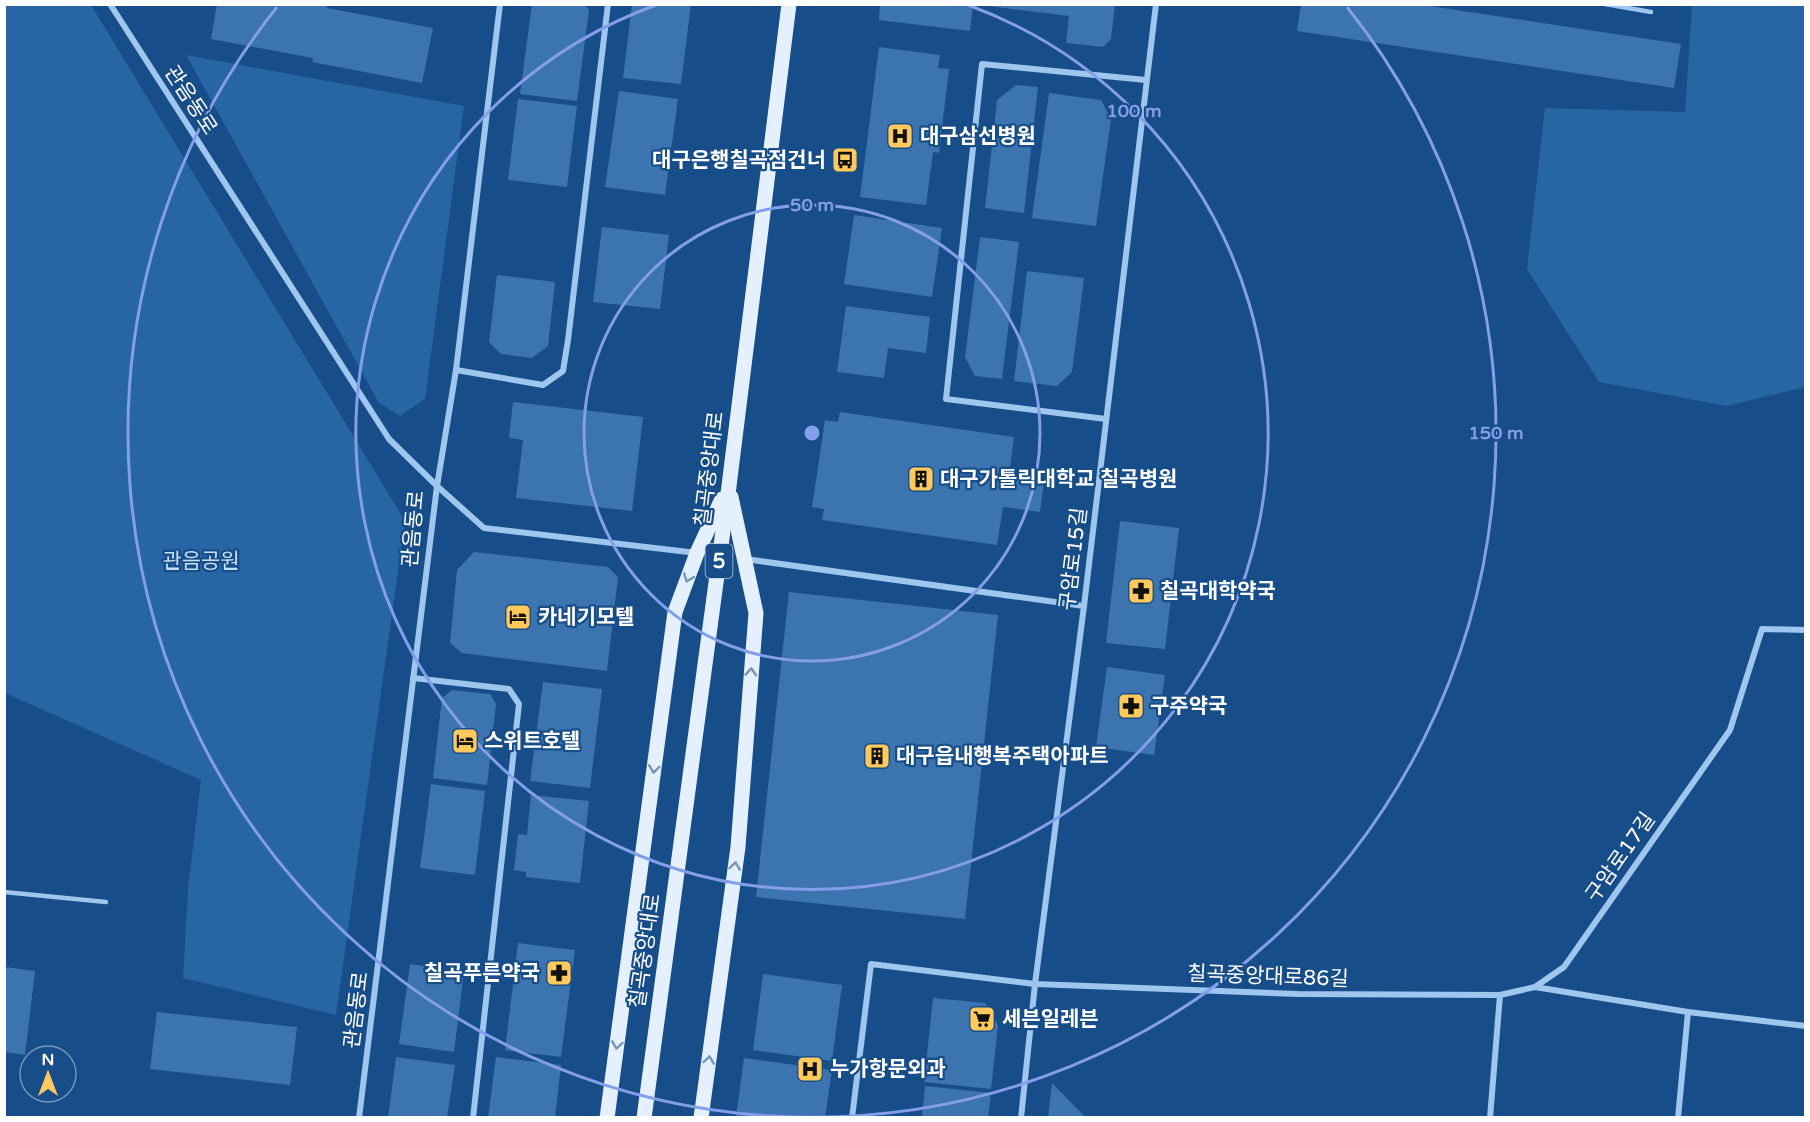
<svg xmlns="http://www.w3.org/2000/svg" width="1810" height="1122" viewBox="0 0 1810 1122" font-family="'Varela Round','Noto Sans KR',sans-serif">
<style>
.green{fill:#2765a5}
.building{fill:#3c74af}
.lines{fill:none;stroke-linecap:round;stroke-linejoin:round}
.service{stroke:#9ec6ee;stroke-width:4.5}
.minor{stroke:#9ec6ee;stroke-width:6}
.primary{stroke:#e5f0ff;stroke-width:15}
.oneway{stroke:#7496be}
.ring{fill:none;stroke:#839eea;stroke-width:3}
.labels{text-anchor:middle;stroke-width:4.5;stroke-linejoin:round;paint-order:stroke}
.shield{fill:#174d88;stroke:#b9cadb;stroke-width:1.5}
.shield-label{font-size:20px;font-weight:bold;fill:#fff}
.street-label{font-size:21px;fill:#fff;stroke:#174d88}
.poi-label{font-size:21px;font-weight:bold;fill:#fff;stroke:#174d88;text-anchor:start}
.park-label{font-size:21px;fill:#c4dffa;stroke:#174d88}
.centre{fill:#839eea;stroke:#174d88;stroke-width:3}
.ring-label{font-size:18px;text-anchor:middle;font-weight:bold;fill:#839eea;stroke:#174d88;stroke-width:4.5;stroke-linejoin:round;paint-order:stroke}
</style>
<rect width="100%" height="100%" fill="#174d88"/>
<g class="green">
<polygon points="5,4 91,5 405,521 336,1015 183,978 188,888 201,780 5,693"/>
<polygon points="1692,5 1805,5 1805,387 1727,406 1599,382 1527,269 1545,108 1685,112"/>
<polygon points="186,55 464,106 425,399 400,416 379,403"/>
</g>
<g class="building">
<polygon points="217,4 328,4 327,8 433,28 422,83 312,62 313,58 211,39"/>
<polygon points="532,4 584,4 589,10 577,101 520,94"/>
<polygon points="632,4 691,4 681,84 623,78"/>
<polygon points="880,4 973,4 970,31 879,20"/>
<polygon points="988,4 1115,4 1111,39 1103,47 1066,43 1069,16 988,6"/>
<polygon points="1301,4 1417,4 1681,44 1674,88 1297,31"/>
<polygon points="879,47 940,55 938,68 949,69 939,153 933,152 926,205 860,197"/>
<polygon points="1016,85 1038,87 1024,213 985,208 997,100"/>
<polygon points="619,91 678,99 665,195 605,187"/>
<polygon points="1049,93 1101,100 1111,119 1096,226 1032,218"/>
<polygon points="518,99 577,106 567,187 508,180"/>
<polygon points="854,215 942,228 932,297 844,284"/>
<polygon points="602,227 669,235 660,309 593,302"/>
<polygon points="980,237 1019,242 1002,379 975,376 965,357"/>
<polygon points="1027,271 1084,278 1072,372 1057,386 1014,381"/>
<polygon points="497,275 555,282 548,346 532,358 501,354 489,342"/>
<polygon points="846,306 930,317 926,353 888,348 884,378 837,372"/>
<polygon points="513,402 643,417 632,511 516,498 523,440 509,438"/>
<polygon points="840,412 1014,437 1009,476 1044,482 1040,512 1003,507 997,545 822,520 824,509 812,507 825,420 838,422"/>
<polygon points="1120,521 1179,528 1165,649 1106,643"/>
<polygon points="474,552 608,567 618,577 607,671 462,653 450,643 457,570"/>
<polygon points="789,592 998,615 965,919 756,897"/>
<polygon points="1107,667 1165,675 1154,755 1096,747"/>
<polygon points="543,682 602,689 590,788 530,781"/>
<polygon points="452,690 490,694 496,704 487,785 433,778 442,698"/>
<polygon points="431,784 485,791 475,875 420,868"/>
<polygon points="531,795 589,801 580,883 526,877 526,872 514,870 518,834 527,835"/>
<polygon points="518,943 575,950 561,1057 505,1050"/>
<polygon points="410,964 464,972 454,1052 399,1044"/>
<polygon points="5,967 35,971 25,1055 5,1052"/>
<polygon points="763,974 842,985 832,1061 753,1050"/>
<polygon points="933,998 985,1003 998,1025 991,1089 924,1082"/>
<polygon points="157,1012 297,1027 290,1085 150,1069"/>
<polygon points="396,1057 455,1065 447,1118 388,1118"/>
<polygon points="496,1057 561,1065 555,1118 488,1118"/>
<polygon points="744,1058 832,1070 825,1118 736,1118"/>
<polygon points="1052,1083 1086,1118 1048,1118"/>
<polygon points="925,1086 991,1093 988,1118 922,1118"/>
</g>
<g class="lines">
<g class="service">
<polyline points="1605,4 1651,12"/>
<polyline points="4,892 106,902"/>
</g>
<g class="minor">
<polyline points="110,4 389,439 437,486 359,1118"/>
<polyline points="500,4 456,370 437,486 484,528 697,553"/>
<polyline points="456,370 543,385 563,371 568,340 608,4"/>
<polyline points="1106,419 946,399 982,64 1146,80"/>
<polyline points="745,559 1084,606"/>
<polyline points="413,678 509,689 519,704 473,1118"/>
<polyline points="1535,987 1688,1012 1806,1026"/>
<polyline points="852,1118 871,964 1035,984 1298,994 1500,995"/>
<polyline points="1021,1118 1035,984 1084,606 1156,4"/>
<polyline points="1490,1118 1500,995 1535,987 1564,967 1730,730 1762,629 1806,630"/>
<polyline points="1678,1118 1688,1012"/>
</g>
<g class="primary">
<polyline points="607,1118 675,612 697,553 722,499"/>
<polyline points="644,1118 729,486 789,4"/>
<polyline points="701,1118 738,847 756,613 731,497"/>
</g>
</g>
<defs><path id="oneway-chevron" d="M-2-3.5L2.5 0L-2 3.5" fill="none" stroke-width="1.6" stroke-linecap="round" stroke-linejoin="round" transform="scale(1.5)"/></defs>
<g class="oneway">
<use href="#oneway-chevron" transform="translate(688 578) rotate(111)"/>
<use href="#oneway-chevron" transform="translate(751 672) rotate(-86)"/>
<use href="#oneway-chevron" transform="translate(654 769) rotate(98)"/>
<use href="#oneway-chevron" transform="translate(735 866) rotate(-82)"/>
<use href="#oneway-chevron" transform="translate(617 1045) rotate(98)"/>
<use href="#oneway-chevron" transform="translate(709 1060) rotate(-82)"/>
</g>
<g class="ring">
<circle cx="812" cy="433" r="228"/>
<path d="M968 5A456 456 0 1 1 656 5"/>
<path d="M1347 7A684 684 0 1 1 277 7"/>
</g>
<defs>
<symbol id="hospital-square" viewBox="-11 -11 22 22"><rect x="-9" y="-9" width="18" height="18" rx="4" fill="#ffc95b" stroke="#174d88"/><path d="M-5-5h3v3.5h4V-5h3V5h-3V1.5h-4V5h-3Z" fill="#111"/></symbol>
<symbol id="bus-square" viewBox="-11 -11 22 22"><rect x="-9" y="-9" width="18" height="18" rx="4" fill="#ffc95b" stroke="#174d88"/><path d="M-5-6H5V4H4V6H2V4H-2V6H-4V4H-5ZM-3.5-4V0h7V-4ZM-3.5 1.2v1.5H-2V1.2ZM2 1.2v1.5H3.5V1.2Z" fill="#111"/></symbol>
<symbol id="building-square" viewBox="-11 -11 22 22"><rect x="-9" y="-9" width="18" height="18" rx="4" fill="#ffc95b" stroke="#174d88"/><path d="M-4-6H4V6H1V3H-1V6H-4ZM-2.5-4.3h1.7v1.8h-1.7ZM.8-4.3h1.7v1.8H.8ZM-2.5-1h1.7V.8h-1.7ZM.8-1h1.7V.8H.8Z" fill="#111"/></symbol>
<symbol id="pharmacy-square" viewBox="-11 -11 22 22"><rect x="-9" y="-9" width="18" height="18" rx="4" fill="#ffc95b" stroke="#174d88"/><path d="M-2-6h4v4h4v4h-4v4h-4v-4h-4v-4h4Z" fill="#111"/></symbol>
<symbol id="hotel-square" viewBox="-11 -11 22 22"><rect x="-9" y="-9" width="18" height="18" rx="4" fill="#ffc95b" stroke="#174d88"/><path d="M-6-4.5h1.5V1H6V5H4.5V3h-9V5H-6ZM-4 0a1.8 1.8 0 1 1 3.6 0ZM.5 0V-2.5h3Q6-2.5 6 0Z" fill="#111"/></symbol>
<symbol id="supermarket-square" viewBox="-11 -11 22 22"><rect x="-9" y="-9" width="18" height="18" rx="4" fill="#ffc95b" stroke="#174d88"/><path d="M-6-5.5h2.5l.6 2H6L4.5 2H-2.5L-4.4-4H-6ZM-1.5 3.2a1.3 1.3 0 1 0 .1 0ZM3 3.2a1.3 1.3 0 1 0 .1 0Z" fill="#111"/></symbol>
</defs>
<g fill-rule="evenodd">
<use href="#hospital-square" x="885" y="121" width="30" height="30"/>
<use href="#bus-square" x="830" y="145" width="30" height="30"/>
<use href="#building-square" x="906" y="464" width="30" height="30"/>
<use href="#pharmacy-square" x="1126" y="576" width="30" height="30"/>
<use href="#hotel-square" x="503" y="602" width="30" height="30"/>
<use href="#pharmacy-square" x="1116" y="691" width="30" height="30"/>
<use href="#hotel-square" x="450" y="726" width="30" height="30"/>
<use href="#building-square" x="862" y="741" width="30" height="30"/>
<use href="#pharmacy-square" x="544" y="958" width="30" height="30"/>
<use href="#supermarket-square" x="967" y="1004" width="30" height="30"/>
<use href="#hospital-square" x="795" y="1054" width="30" height="30"/>
</g>
<g class="labels">
<rect class="shield" x="705.5" y="544" width="27" height="34" rx="4.5"/>
<g class="shield-label">
<text x="719" y="568">5</text>
</g>
<g class="street-label">
<text transform="translate(191 100) rotate(57)" y="7">관음동로</text>
<text transform="translate(709 469) rotate(-83)" y="7">칠곡중앙대로</text>
<text transform="translate(413 529) rotate(-85)" y="7">관음동로</text>
<text transform="translate(1073 559) rotate(-83)" y="7">구암로15길</text>
<text transform="translate(1620 857) rotate(-55)" y="7">구암로17길</text>
<text transform="translate(645 951) rotate(-82)" y="7">칠곡중앙대로</text>
<text transform="translate(1268 976) rotate(2)" y="7">칠곡중앙대로86길</text>
<text transform="translate(356 1010) rotate(-83)" y="7">관음동로</text>
</g>
<g class="poi-label">
<text x="920" y="143">대구삼선병원</text>
<text x="826" y="167" text-anchor="end">대구은행칠곡점건너</text>
<text x="940" y="486">대구가톨릭대학교 칠곡병원</text>
<text x="1160" y="598">칠곡대학약국</text>
<text x="538" y="624">카네기모텔</text>
<text x="1150" y="713">구주약국</text>
<text x="484" y="748">스위트호텔</text>
<text x="896" y="763">대구읍내행복주택아파트</text>
<text x="540" y="980" text-anchor="end">칠곡푸른약국</text>
<text x="1002" y="1026">세븐일레븐</text>
<text x="830" y="1076">누가항문외과</text>
</g>
<g class="park-label">
<text x="201" y="568">관음공원</text>
</g>
</g>
<circle cx="812" cy="433" r="9" class="centre"/>
<g class="ring-label">
<text x="1134" y="117">100 m</text>
<text x="812" y="211">50 m</text>
<text x="1496" y="439">150 m</text>
</g>
<rect width="1810" height="1122" fill="none" stroke="#ffffff" stroke-width="12"/>
<g transform="translate(48 1074)"><circle r="28" fill="#174d88" stroke="#7494b8" stroke-width="1.5"/>
<path d="M0-4.5L10 22L0 15L-10 22Z" fill="#ffc95b"/>
<text y="-9" font-size="16" font-weight="bold" text-anchor="middle" fill="#ffffff">N</text>
</g>
</svg>
